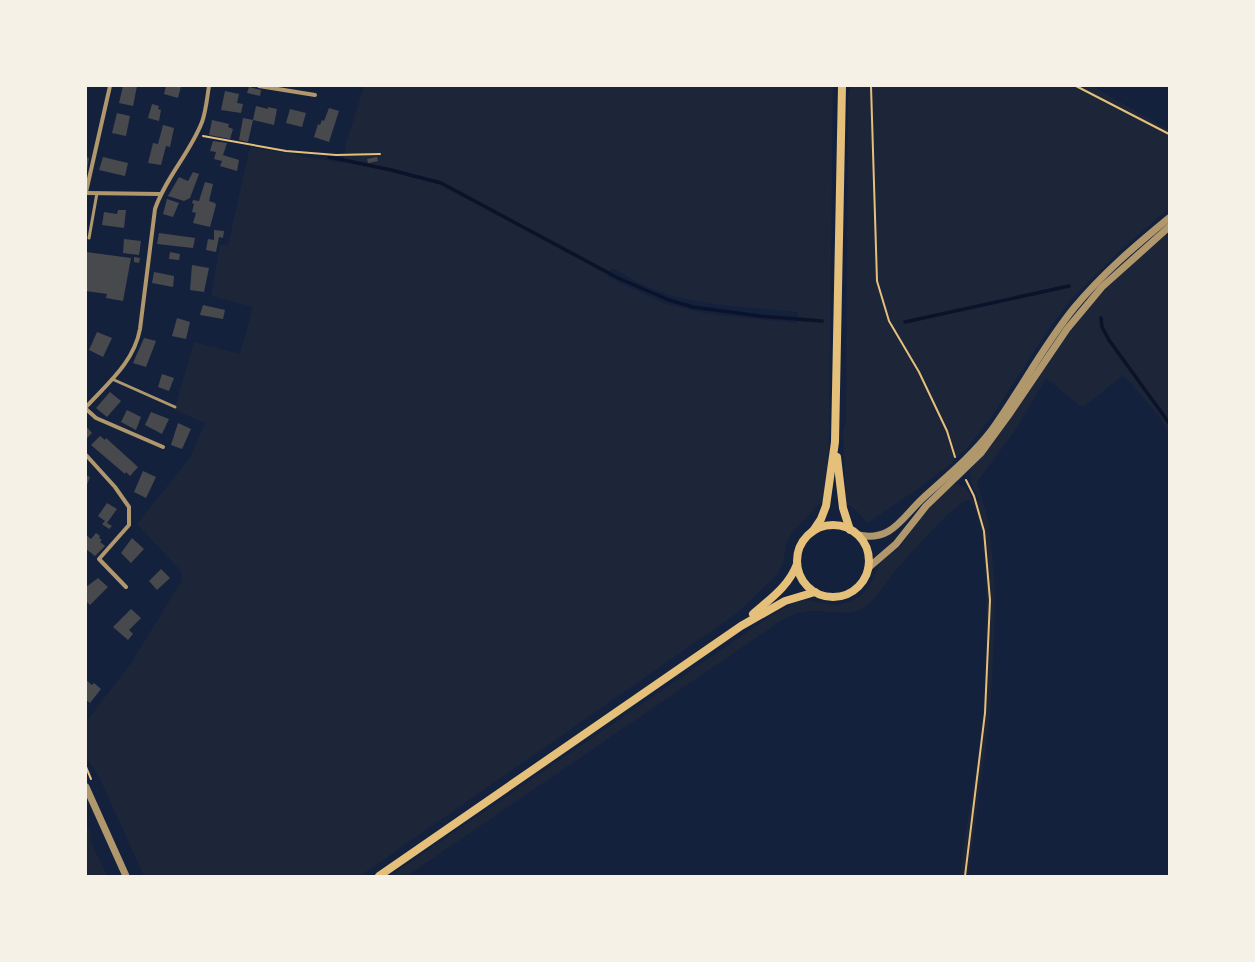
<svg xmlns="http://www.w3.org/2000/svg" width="1255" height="962" viewBox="0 0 1255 962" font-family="'Sofia Sans Condensed',sans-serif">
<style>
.green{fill:#1d2539;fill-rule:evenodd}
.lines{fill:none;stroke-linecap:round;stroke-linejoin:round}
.stream{stroke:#0b132b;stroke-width:3.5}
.building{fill:#48494c}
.path{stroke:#e5c07b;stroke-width:2}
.service{stroke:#b1986c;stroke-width:3}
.minor{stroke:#b1986c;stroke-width:4}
.tertiary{stroke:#b1986c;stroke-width:7}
.secondary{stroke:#e5c07b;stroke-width:8}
</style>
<rect width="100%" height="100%" fill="#14213d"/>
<g class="green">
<path d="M364 86H833L829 438 828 469 823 500 791 534 786 544 783 563 777 575 736 614 360 876H144L99 777 86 757V722L131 663 182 580 180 570 137 524 191 456 205 423 174 410 194 342 240 354 253 307 211 296 220 245H228L250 147 343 163 346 144ZM612 268C630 278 647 288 667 294 709 307 755 307 798 312V323L708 314 666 304 607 277Z"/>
<polygon points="851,86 1092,86 1169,130 1169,208 1117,253 1070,301 1048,330 994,413 968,447 947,467 916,490 869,522 866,522 856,510 846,504 843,431 846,422 848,98"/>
<path d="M1169 232V432L1160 417 1126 378 1122 376 1085 406H1080L1046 378 1014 432 977 482 989 523 995 589 994 638 990 716 968 876H960C965 829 975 782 981 735 985 701 996 516 968 500 956 501 905 560 894 572 886 582 880 594 870 603 853 619 831 610 811 611 802 611 794 614 785 618L407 876H390L772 615 798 601 807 600 837 605 850 602 861 595 868 587 882 560 900 547 926 509 953 485 956 484C967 486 970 493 974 503L979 501 972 484 969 470 992 445 1055 350 1090 306 1120 274Z"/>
<polygon points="86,823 90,832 91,842 107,876 86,876"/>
</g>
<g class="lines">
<g class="stream">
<polyline points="329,157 391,170 441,183 618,278 669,300 693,307 759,316 822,321"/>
<polyline points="1101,318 1102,327 1109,340 1169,423"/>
<polyline points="905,322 1069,286"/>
</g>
</g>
<g class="building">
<polygon points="123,86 137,86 133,106 119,103"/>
<polygon points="166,86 181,86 178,98 164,94"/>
<polygon points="249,87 261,90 260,96 247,93"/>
<polygon points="225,91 239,94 237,103 243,104 241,113 221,110"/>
<polygon points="152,104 159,106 158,109 161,110 159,121 148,118"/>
<polygon points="256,106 268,109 268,107 277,109 274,125 253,120"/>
<polygon points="329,108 339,111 329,142 314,137 318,124 320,125 322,120 324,121"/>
<polygon points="290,109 306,113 302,127 286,123"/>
<polygon points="117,113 130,116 126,136 112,133"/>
<polygon points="243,118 253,120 248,142 239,140"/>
<polygon points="212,120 229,124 228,127 233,129 230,139 209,135"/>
<polygon points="163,125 174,128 170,147 166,146 161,165 148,163 153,143 158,144"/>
<polygon points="213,141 227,143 223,155 239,160 237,171 220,166 222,161 214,159 216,152 210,151"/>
<polygon points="86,157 89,158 87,170 86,170"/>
<polygon points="103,157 128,163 125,176 99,170"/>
<polygon points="377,157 378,161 368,163 367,159"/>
<polygon points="193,172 199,174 190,198 184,201 168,196 179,177 188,181"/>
<polygon points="205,182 213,184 209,201 215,203 216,205 210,227 193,223 196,213 192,212 194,204 192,203 193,200 199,201"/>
<polygon points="167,199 179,203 173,217 163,214"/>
<polygon points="118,210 126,210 124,228 102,225 104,212 117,214"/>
<polygon points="214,230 224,231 223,238 219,237 216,252 206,250 208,239 214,240"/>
<polygon points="159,233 195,238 193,248 157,244"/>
<polygon points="124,239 141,241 139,255 123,253"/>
<polygon points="86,252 131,258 123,301 106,298 107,294 86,291"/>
<polygon points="170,252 180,254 179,260 169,259"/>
<polygon points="134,257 140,258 139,263 134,262"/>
<polygon points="192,265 209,268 204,292 190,290"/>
<polygon points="154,272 174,276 173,287 152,283"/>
<polygon points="203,305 225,310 223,319 200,315"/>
<polygon points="177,318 190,322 186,339 172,336"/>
<polygon points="97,332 112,338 103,357 89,350"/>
<polygon points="144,338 156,341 146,367 133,363"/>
<polygon points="162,374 174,378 169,391 158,387"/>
<polygon points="110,392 121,401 107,417 96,408"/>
<polygon points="127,410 141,417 136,430 121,422"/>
<polygon points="151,412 169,419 162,434 145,425"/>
<polygon points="178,423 191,429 182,449 171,445"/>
<polygon points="86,426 92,433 86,439"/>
<polygon points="100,436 105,440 106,438 138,467 130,476 126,472 125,474 91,445"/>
<polygon points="143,471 156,477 146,498 134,492"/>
<polygon points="86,475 90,477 86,487"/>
<polygon points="107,503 117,509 107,523 112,526 109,529 102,524 105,521 98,516"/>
<polygon points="96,533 100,536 99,538 102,540 100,542 105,546 95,556 86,549 86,535 91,539"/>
<polygon points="132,538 144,549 131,563 121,553"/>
<polygon points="161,569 170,578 157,590 149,581"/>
<polygon points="98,578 108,587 90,605 86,601 86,587"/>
<polygon points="131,609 141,618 129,630 133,634 128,640 113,627"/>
<polygon points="86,680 92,685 94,683 101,689 90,703 86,700"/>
</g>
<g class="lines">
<g class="path">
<polyline points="871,86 877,281 889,321 919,372 947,431 955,457"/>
<polyline points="1076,86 1169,134"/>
<polyline points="203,136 286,151 336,155 380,154"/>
<polyline points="86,767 91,779"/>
<polyline points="965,876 985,713 990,600 984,531 974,496 966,480"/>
</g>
<g class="service">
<polyline points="89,238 97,193"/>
<polyline points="112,379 175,407"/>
</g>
<g class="minor">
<polyline points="259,86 315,95"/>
<polyline points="86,192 110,86"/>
<polyline points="86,193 160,194"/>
<path d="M86 407C108 383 134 362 140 329L155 209C166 177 190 153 202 122 206 111 207 98 209 86"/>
<polyline points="86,409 96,418 163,447"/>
<polyline points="86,455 115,487 129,507 129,525 99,559 126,587"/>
</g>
<g class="tertiary">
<path d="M858 535C891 542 901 519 922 499 946 477 971 457 991 431 1020 391 1043 346 1074 308 1102 274 1135 246 1169 218"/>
<polyline points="868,568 896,544 926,506 981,453 1008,416 1067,329 1102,287 1169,227"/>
<polyline points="86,787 126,876"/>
</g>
<g class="secondary">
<polyline points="837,457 843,508 850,530"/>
<circle cx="833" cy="561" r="36"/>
<polyline points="813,531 821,519 826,506 835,442 842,86"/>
<path d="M753 614C770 599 789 586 797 564"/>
<polyline points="379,876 741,626 785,601 815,592"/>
</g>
</g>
<rect width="1255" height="962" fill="none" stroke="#f6f1e7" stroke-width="174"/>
</svg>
